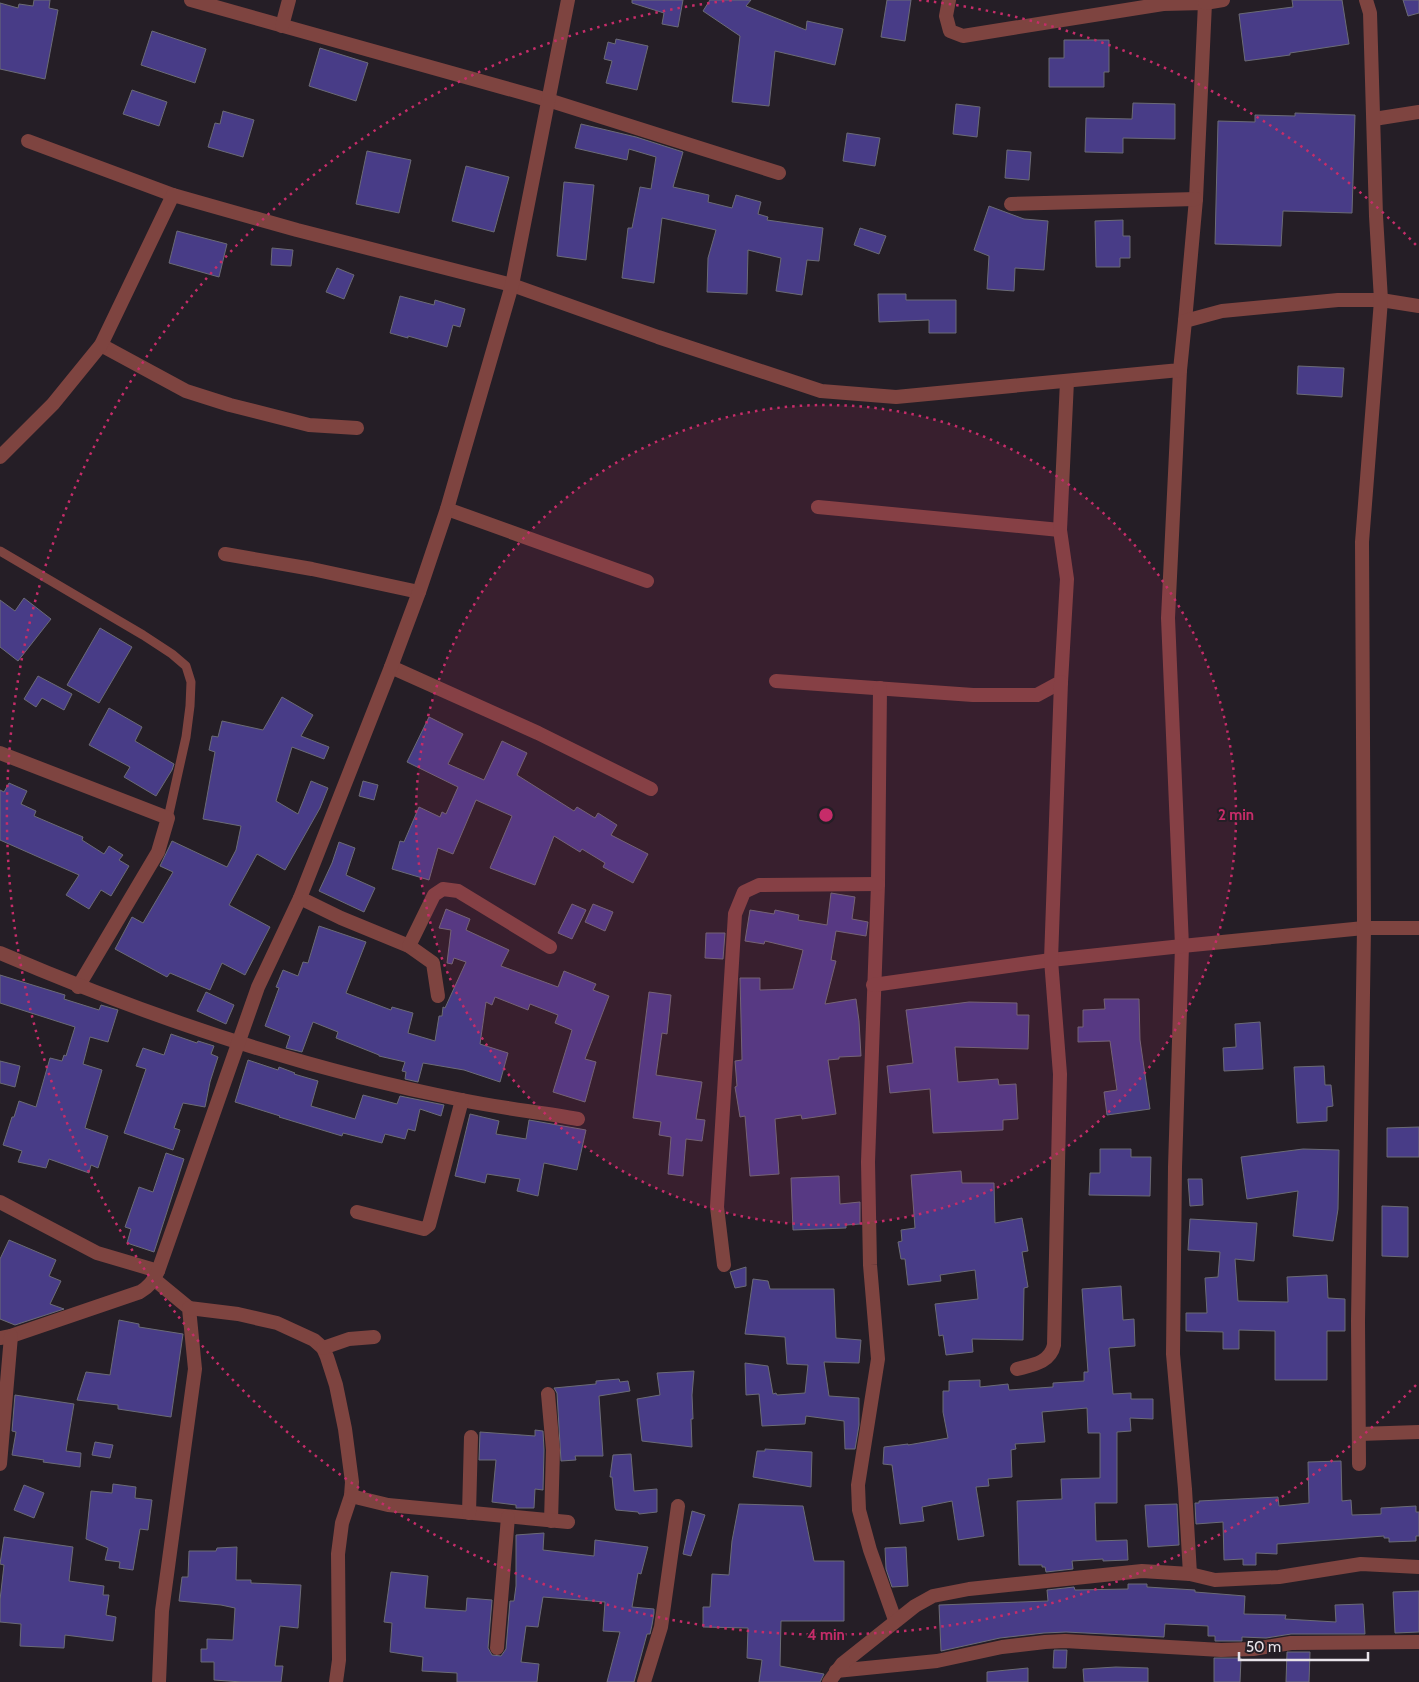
<svg xmlns="http://www.w3.org/2000/svg" width="1419" height="1682" viewBox="0 0 1419 1682" font-family="Cabin,sans-serif">
<style>
.building{fill:#483c87;stroke:#6b6b76}
.lines{fill:none;stroke-linecap:round;stroke-linejoin:round}
.service{stroke:#7e4440;stroke-width:9}
.minor{stroke:#7e4440;stroke-width:14}
.ring{fill:none;stroke:#c62c69;stroke-width:2.5;stroke-dasharray:2.5 5}
.centre{fill:#c62c69;stroke:#251e26;stroke-width:2.5}
.ring-label{font-size:15px;text-anchor:middle;font-weight:bold;fill:#c62c69;stroke:#251e26;stroke-width:4;stroke-linejoin:round;paint-order:stroke}
</style>
<rect width="100%" height="100%" fill="#251e26"/>
<g class="building">
<polygon points="34,0 50,0 49,8 58,10 45,79 0,69 0,3 18,8 19,4 33,6"/>
<polygon points="632,0 683,0 678,27 662,24 664,13 632,3"/>
<polygon points="710,0 751,0 746,6 806,30 807,21 843,29 835,65 775,51 769,106 732,102 740,36 703,11"/>
<polygon points="887,0 911,0 905,41 881,37"/>
<polygon points="1292,0 1342,0 1349,44 1290,53 1290,55 1245,61 1239,14 1293,7"/>
<polygon points="1403,0 1419,0 1419,13 1408,16"/>
<polygon points="152,31 206,49 195,83 141,65"/>
<polygon points="616,39 648,46 637,90 606,83 612,61 604,59 608,42 615,44"/>
<polygon points="1064,40 1109,40 1109,72 1104,72 1104,87 1049,87 1049,58 1064,58"/>
<polygon points="320,48 368,63 356,101 309,86"/>
<polygon points="132,90 167,102 159,126 123,114"/>
<polygon points="1133,103 1175,104 1175,139 1123,138 1123,153 1085,152 1086,118 1132,119"/>
<polygon points="956,104 980,107 977,137 953,134"/>
<polygon points="223,111 254,120 243,157 208,147 215,123 220,124"/>
<polygon points="1295,113 1355,115 1352,213 1283,211 1281,246 1215,244 1218,121 1255,122 1255,115 1295,116"/>
<polygon points="581,124 636,137 683,152 673,187 709,195 708,202 732,208 736,195 761,202 758,214 768,217 767,220 823,228 819,261 807,260 802,295 776,291 781,258 748,250 747,294 707,292 708,258 716,230 662,218 654,283 622,278 628,228 632,228 640,187 651,189 656,157 629,149 627,160 575,148"/>
<polygon points="847,133 880,138 875,166 843,161"/>
<polygon points="1007,150 1031,152 1029,180 1005,178"/>
<polygon points="367,151 411,160 399,213 356,204"/>
<polygon points="466,166 509,177 494,232 452,221"/>
<polygon points="564,182 594,185 586,260 557,256"/>
<polygon points="989,206 1024,219 1048,221 1044,270 1015,268 1014,291 987,289 989,256 974,250"/>
<polygon points="1123,220 1123,236 1130,236 1130,258 1120,258 1120,267 1096,267 1095,221"/>
<polygon points="860,228 886,236 879,254 854,245"/>
<polygon points="177,231 227,244 219,277 169,263"/>
<polygon points="272,248 293,250 291,266 271,265"/>
<polygon points="337,268 354,275 344,299 326,292"/>
<polygon points="878,294 906,294 906,300 956,300 956,333 929,333 929,320 879,322"/>
<polygon points="400,296 434,305 435,300 465,309 460,327 453,325 447,347 408,336 408,338 390,333"/>
<polygon points="1298,366 1344,368 1342,397 1297,394"/>
<polygon points="24,598 51,619 18,661 0,647 0,600 15,611"/>
<polygon points="100,628 132,647 99,703 67,685"/>
<polygon points="38,676 72,694 64,710 42,698 36,707 24,699"/>
<polygon points="282,697 313,715 301,736 329,747 324,759 292,747 276,801 298,814 311,781 328,788 320,808 285,870 257,854 229,905 270,927 245,975 222,963 210,990 170,973 167,977 115,949 132,917 143,923 173,872 160,866 172,841 227,867 236,850 241,826 203,819 215,752 209,750 212,736 218,737 222,721 263,730"/>
<polygon points="109,708 142,727 135,741 174,764 172,770 156,796 124,777 130,767 89,745"/>
<polygon points="429,717 463,734 448,764 484,780 502,741 527,753 517,775 574,811 577,807 595,818 598,813 617,825 611,835 648,854 633,883 603,867 605,863 582,849 580,852 554,836 535,885 490,868 512,816 476,800 453,854 438,848 429,880 392,869 400,841 404,842 419,807 440,817 442,812 446,814 458,787 407,762"/>
<polygon points="363,781 378,785 374,800 359,796"/>
<polygon points="9,783 27,791 21,804 36,811 34,816 83,837 82,840 104,854 109,846 123,855 119,860 129,866 111,896 101,890 89,909 66,895 79,875 0,840 0,790 4,792"/>
<polygon points="339,842 355,848 346,875 375,888 364,912 319,891 332,863"/>
<polygon points="831,893 855,897 852,919 868,922 866,936 836,931 831,960 836,961 825,1004 856,999 859,1021 861,1056 839,1057 839,1059 828,1060 836,1114 802,1119 801,1115 775,1119 779,1174 750,1176 745,1116 740,1117 735,1087 737,1086 735,1061 742,1060 740,978 760,978 760,990 793,989 803,950 765,941 764,944 745,941 750,910 774,914 775,910 799,915 798,920 827,925"/>
<polygon points="572,904 586,910 572,939 558,933"/>
<polygon points="593,904 613,912 605,931 585,922"/>
<polygon points="446,909 470,919 466,930 509,950 501,966 558,987 564,971 596,984 593,990 609,996 585,1059 596,1062 585,1102 553,1092 572,1030 555,1023 558,1015 530,1004 528,1010 495,997 492,1005 486,1002 480,1044 508,1053 500,1082 464,1070 423,1063 418,1082 405,1079 406,1072 402,1071 405,1062 379,1056 379,1055 336,1038 338,1032 313,1022 302,1052 286,1048 290,1036 265,1026 279,988 276,987 283,970 298,976 303,962 308,963 319,926 366,942 346,993 391,1010 392,1007 413,1013 408,1033 435,1041 439,1016 442,1016 443,1007 445,1008 466,962 454,958 452,964 447,963 451,930 439,928"/>
<polygon points="706,933 725,933 723,959 705,958"/>
<polygon points="0,975 65,995 64,999 99,1010 101,1005 118,1010 108,1042 90,1037 83,1064 102,1070 85,1128 108,1136 98,1168 91,1165 89,1173 49,1159 46,1168 18,1162 22,1151 3,1145 12,1117 14,1117 19,1101 36,1107 50,1058 62,1061 64,1055 66,1056 75,1027 0,1003"/>
<polygon points="206,992 234,1005 226,1024 197,1011"/>
<polygon points="649,992 671,995 667,1034 662,1033 656,1075 702,1082 696,1119 705,1120 702,1141 686,1139 683,1176 668,1174 671,1137 659,1135 661,1122 633,1118"/>
<polygon points="1104,999 1139,999 1140,1040 1150,1109 1107,1115 1104,1092 1117,1090 1110,1041 1078,1042 1078,1027 1083,1027 1083,1010 1105,1009"/>
<polygon points="969,1002 1017,1003 1017,1015 1029,1015 1028,1049 955,1047 958,1082 998,1079 999,1085 1016,1084 1018,1119 1003,1120 1003,1130 933,1133 930,1089 890,1093 887,1066 913,1063 906,1010"/>
<polygon points="1260,1022 1263,1069 1224,1071 1223,1048 1236,1047 1235,1024"/>
<polygon points="171,1034 197,1043 198,1041 214,1046 211,1054 218,1057 210,1082 205,1107 183,1103 174,1128 180,1130 173,1150 124,1133 146,1069 136,1066 143,1048 164,1055"/>
<polygon points="248,1060 278,1070 279,1067 295,1073 294,1074 318,1081 311,1106 355,1119 363,1095 397,1104 400,1096 444,1105 441,1116 420,1109 415,1131 408,1129 405,1139 385,1134 382,1143 343,1133 342,1136 279,1117 280,1116 235,1102"/>
<polygon points="0,1061 20,1066 15,1087 0,1083"/>
<polygon points="1324,1066 1325,1085 1331,1085 1333,1106 1327,1107 1327,1121 1297,1123 1294,1067"/>
<polygon points="470,1114 499,1121 496,1134 526,1139 529,1120 586,1130 577,1170 544,1163 538,1196 517,1191 520,1179 487,1174 485,1183 455,1176"/>
<polygon points="1419,1127 1419,1157 1387,1157 1387,1128"/>
<polygon points="1100,1149 1131,1149 1131,1157 1151,1157 1150,1196 1089,1195 1090,1173 1100,1173"/>
<polygon points="1303,1149 1339,1150 1338,1209 1333,1241 1293,1236 1298,1191 1247,1199 1241,1157"/>
<polygon points="166,1153 184,1159 154,1252 127,1243 131,1229 125,1227 139,1187 153,1192"/>
<polygon points="961,1171 962,1183 994,1183 995,1223 1022,1218 1028,1251 1022,1252 1028,1287 1024,1288 1023,1340 972,1339 973,1352 946,1355 943,1335 939,1336 935,1304 978,1299 975,1270 940,1275 941,1281 908,1285 905,1259 901,1259 898,1242 902,1241 901,1230 915,1228 911,1175"/>
<polygon points="839,1176 840,1204 860,1202 860,1224 846,1225 846,1228 793,1230 791,1178"/>
<polygon points="1188,1179 1202,1179 1203,1205 1190,1206"/>
<polygon points="1382,1206 1408,1207 1408,1257 1382,1256"/>
<polygon points="1190,1219 1257,1223 1254,1261 1235,1259 1238,1301 1288,1302 1287,1277 1327,1275 1328,1298 1345,1299 1345,1331 1327,1331 1327,1380 1275,1380 1275,1331 1239,1330 1239,1349 1223,1349 1223,1332 1186,1331 1186,1313 1207,1313 1205,1278 1218,1277 1220,1252 1188,1250"/>
<polygon points="9,1240 56,1260 49,1276 61,1281 50,1304 64,1309 15,1325 0,1319 0,1259"/>
<polygon points="746,1267 746,1286 735,1288 730,1272"/>
<polygon points="753,1279 768,1281 770,1289 834,1289 836,1338 861,1340 859,1363 824,1362 829,1396 859,1398 859,1425 855,1449 845,1449 844,1421 806,1416 805,1424 762,1426 759,1394 746,1395 745,1363 768,1366 773,1394 776,1393 777,1395 805,1393 808,1365 787,1364 785,1337 745,1334"/>
<polygon points="1121,1286 1123,1320 1134,1319 1135,1346 1109,1348 1113,1394 1131,1393 1131,1399 1153,1399 1153,1419 1130,1418 1131,1431 1117,1432 1117,1503 1095,1503 1096,1541 1127,1540 1128,1560 1103,1561 1103,1559 1072,1561 1073,1569 1046,1572 1045,1567 1042,1567 1042,1565 1019,1565 1017,1501 1062,1499 1061,1479 1100,1478 1100,1433 1088,1433 1087,1408 1042,1412 1045,1442 1015,1444 1016,1449 1011,1450 1012,1477 988,1479 989,1486 976,1487 984,1536 958,1540 952,1501 922,1507 924,1521 900,1524 892,1465 883,1464 884,1447 908,1444 908,1445 948,1438 943,1412 943,1391 949,1391 949,1381 980,1380 980,1387 1008,1384 1009,1390 1053,1387 1053,1383 1084,1381 1084,1372 1088,1372 1082,1289"/>
<polygon points="119,1320 139,1324 139,1327 183,1334 171,1417 118,1409 118,1405 77,1400 86,1372 110,1375"/>
<polygon points="694,1371 692,1395 693,1419 691,1419 692,1447 642,1441 637,1399 660,1395 657,1373"/>
<polygon points="619,1379 620,1382 628,1381 630,1391 599,1396 603,1456 575,1456 576,1460 561,1461 557,1393 554,1388 596,1384 596,1381"/>
<polygon points="15,1395 74,1404 66,1451 81,1453 80,1467 43,1462 44,1460 12,1455 16,1432 12,1431"/>
<polygon points="535,1430 543,1431 544,1450 543,1490 535,1489 534,1508 516,1508 516,1505 492,1502 496,1460 479,1460 480,1432 535,1436"/>
<polygon points="95,1442 113,1445 110,1458 92,1455"/>
<polygon points="765,1449 812,1452 811,1487 753,1477 757,1451 765,1451"/>
<polygon points="631,1454 634,1491 657,1489 657,1512 639,1514 638,1512 616,1510 615,1508 612,1477 610,1477 613,1455"/>
<polygon points="1341,1461 1342,1501 1351,1500 1352,1515 1381,1514 1381,1508 1416,1506 1416,1512 1419,1512 1419,1536 1416,1536 1416,1541 1389,1542 1389,1538 1384,1538 1384,1536 1277,1544 1277,1554 1256,1553 1256,1565 1243,1565 1243,1559 1224,1560 1223,1522 1196,1524 1195,1503 1199,1503 1199,1501 1278,1497 1279,1506 1309,1503 1308,1462"/>
<polygon points="113,1484 136,1487 135,1498 152,1500 148,1530 140,1529 133,1570 119,1568 120,1562 105,1560 108,1548 86,1539 91,1491 112,1493"/>
<polygon points="24,1485 44,1493 34,1518 14,1510"/>
<polygon points="739,1504 803,1506 814,1561 844,1561 844,1621 781,1621 780,1666 824,1674 820,1682 759,1682 762,1660 747,1658 748,1628 703,1627 703,1607 710,1607 712,1574 729,1575 732,1541"/>
<polygon points="1177,1504 1179,1545 1148,1547 1145,1505"/>
<polygon points="692,1511 705,1515 691,1556 683,1554"/>
<polygon points="544,1533 543,1550 594,1556 595,1540 648,1547 641,1574 638,1573 632,1607 654,1609 654,1613 652,1625 650,1634 647,1634 634,1682 607,1682 620,1632 603,1631 605,1602 543,1597 538,1627 526,1626 521,1662 539,1664 537,1682 457,1682 457,1673 422,1671 423,1657 390,1652 392,1623 384,1622 391,1572 428,1576 425,1608 466,1611 467,1598 492,1600 488,1648 492,1655 501,1656 506,1649 510,1601 514,1601 516,1586 516,1535"/>
<polygon points="4,1537 73,1547 69,1581 104,1586 103,1595 109,1595 106,1615 116,1617 113,1641 65,1635 64,1648 20,1646 21,1624 0,1622 0,1600 4,1565 0,1564"/>
<polygon points="237,1547 236,1580 251,1580 251,1583 301,1585 298,1628 280,1626 275,1666 283,1666 281,1682 242,1682 214,1680 214,1662 201,1662 201,1649 207,1649 207,1639 233,1640 235,1608 221,1605 179,1601 182,1577 188,1577 189,1551 216,1551 217,1548"/>
<polygon points="906,1547 908,1586 892,1587 886,1569 885,1548"/>
<polygon points="1128,1584 1147,1584 1147,1587 1195,1590 1195,1592 1245,1596 1244,1614 1286,1615 1285,1619 1336,1622 1335,1605 1363,1604 1365,1634 1291,1634 1266,1638 1242,1637 1242,1641 1215,1641 1215,1636 1208,1636 1208,1626 1165,1624 1164,1637 1066,1632 1044,1633 1000,1638 941,1651 939,1605 1048,1601 1047,1590 1074,1587 1075,1590 1128,1589"/>
<polygon points="1419,1591 1419,1632 1395,1633 1393,1592"/>
<polygon points="1054,1650 1067,1650 1066,1668 1053,1668"/>
<polygon points="1287,1652 1310,1652 1309,1682 1286,1682"/>
<polygon points="1214,1658 1241,1658 1240,1682 1214,1682"/>
<polygon points="1116,1667 1148,1668 1148,1682 1084,1682 1083,1669"/>
<polygon points="1028,1668 1028,1682 987,1682 987,1672"/>
</g>
<g class="lines">
<polyline class="service" points="0,551 143,635 172,654 186,666 191,682 190,706 186,737 168,818"/>
<g class="minor">
<polyline points="191,0 548,100 779,173"/>
<polyline points="949,0 946,16 950,31 963,36 1163,4 1205,3 1196,199 1185,321"/>
<polyline points="1205,3 1223,0"/>
<polyline points="282,26 289,0"/>
<polyline points="1374,119 1419,112"/>
<polyline points="28,141 173,195"/>
<polyline points="1011,204 1196,199"/>
<polyline points="101,345 186,391 230,405 309,425 357,428"/>
<polyline points="1180,370 1168,618 1182,946 1175,1167 1173,1354 1185,1489 1190,1574"/>
<polyline points="0,457 53,404 101,345 173,195 297,230 512,285 658,337 821,391 896,397 1180,370 1185,321 1222,311 1338,300 1381,300 1419,306"/>
<polyline points="818,507 1060,530"/>
<polyline points="447,509 647,581"/>
<polyline points="225,554 312,569 419,592"/>
<polyline points="391,667 538,733 651,789"/>
<polyline points="776,681 973,695 1037,695 1061,682 1067,579 1060,530 1067,381"/>
<polyline points="880,688 878,884 868,1162 870,1265 878,1359 858,1485 859,1510 870,1550 895,1620"/>
<polyline points="0,753 168,818 158,852 78,987"/>
<polyline points="300,898 341,918 409,946 433,963 438,996"/>
<polyline points="409,946 434,895 443,889 458,891 550,947"/>
<path d="M0 953C149 1017 303 1069 462 1100 500 1108 539 1112 578 1119"/>
<polyline points="873,985 1051,960 1182,946 1364,928 1419,928"/>
<polyline points="0,1202 97,1253 158,1271"/>
<polyline points="357,1212 424,1229 429,1225 462,1100"/>
<polyline points="724,1265 717,1207 735,914 744,892 759,885 878,884"/>
<polyline points="155,1280 189,1308 195,1369 162,1611 159,1682"/>
<polyline points="189,1308 238,1314 277,1323 314,1340 323,1348 327,1357 336,1385 345,1429 352,1482 351,1496 342,1523 338,1554 339,1660 336,1682"/>
<path d="M0 1338 11 1336 140 1292C149 1287 154 1281 158 1271L258 987 300 898 391 667 419 592 447 509 512 285 568 0"/>
<polyline points="323,1348 349,1339 374,1337"/>
<path d="M1017 1369C1032 1365 1050 1363 1054 1345L1060 1074 1051 960 1061 682"/>
<polyline points="548,1394 553,1450 551,1521"/>
<polyline points="1359,1434 1419,1432"/>
<polyline points="0,1464 11,1336"/>
<polyline points="1359,1464 1358,1321 1364,928 1362,542 1381,300 1376,216 1370,13 1366,0"/>
<polyline points="351,1496 388,1505 568,1522"/>
<polyline points="469,1513 471,1437"/>
<polyline points="497,1648 508,1517"/>
<polyline points="836,1671 937,1661 1002,1647 1045,1642 1065,1641 1221,1650 1253,1649 1291,1643 1419,1642"/>
<polyline points="644,1682 661,1627 678,1506"/>
<polyline points="829,1682 842,1664 915,1606 933,1596 969,1589 1142,1571 1190,1574 1215,1580 1279,1577 1361,1564 1419,1567"/>
</g>
</g>
<circle cx="826" cy="815" r="410" fill="#c62c69" fill-opacity=".12"/>
<g class="ring">
<circle cx="826" cy="815" r="410"/>
<path d="M1416 1385A820 820 0 1 1 733 0M919 0A820 820 0 0 1 1416 245"/>
</g>
<circle cx="826" cy="815" r="8" class="centre"/>
<g class="ring-label">
<text x="1236" y="820">2 min</text>
<text x="826" y="1640">4 min</text>
</g>
<path d="M1239 1652v8h129v-8" fill="none" stroke="#e8e3e9" stroke-width="2.5"/>
<text x="1246" y="1652" font-size="15" fill="#e8e3e9" stroke="#251e26" stroke-width="4" paint-order="stroke">50 m</text>
</svg>
